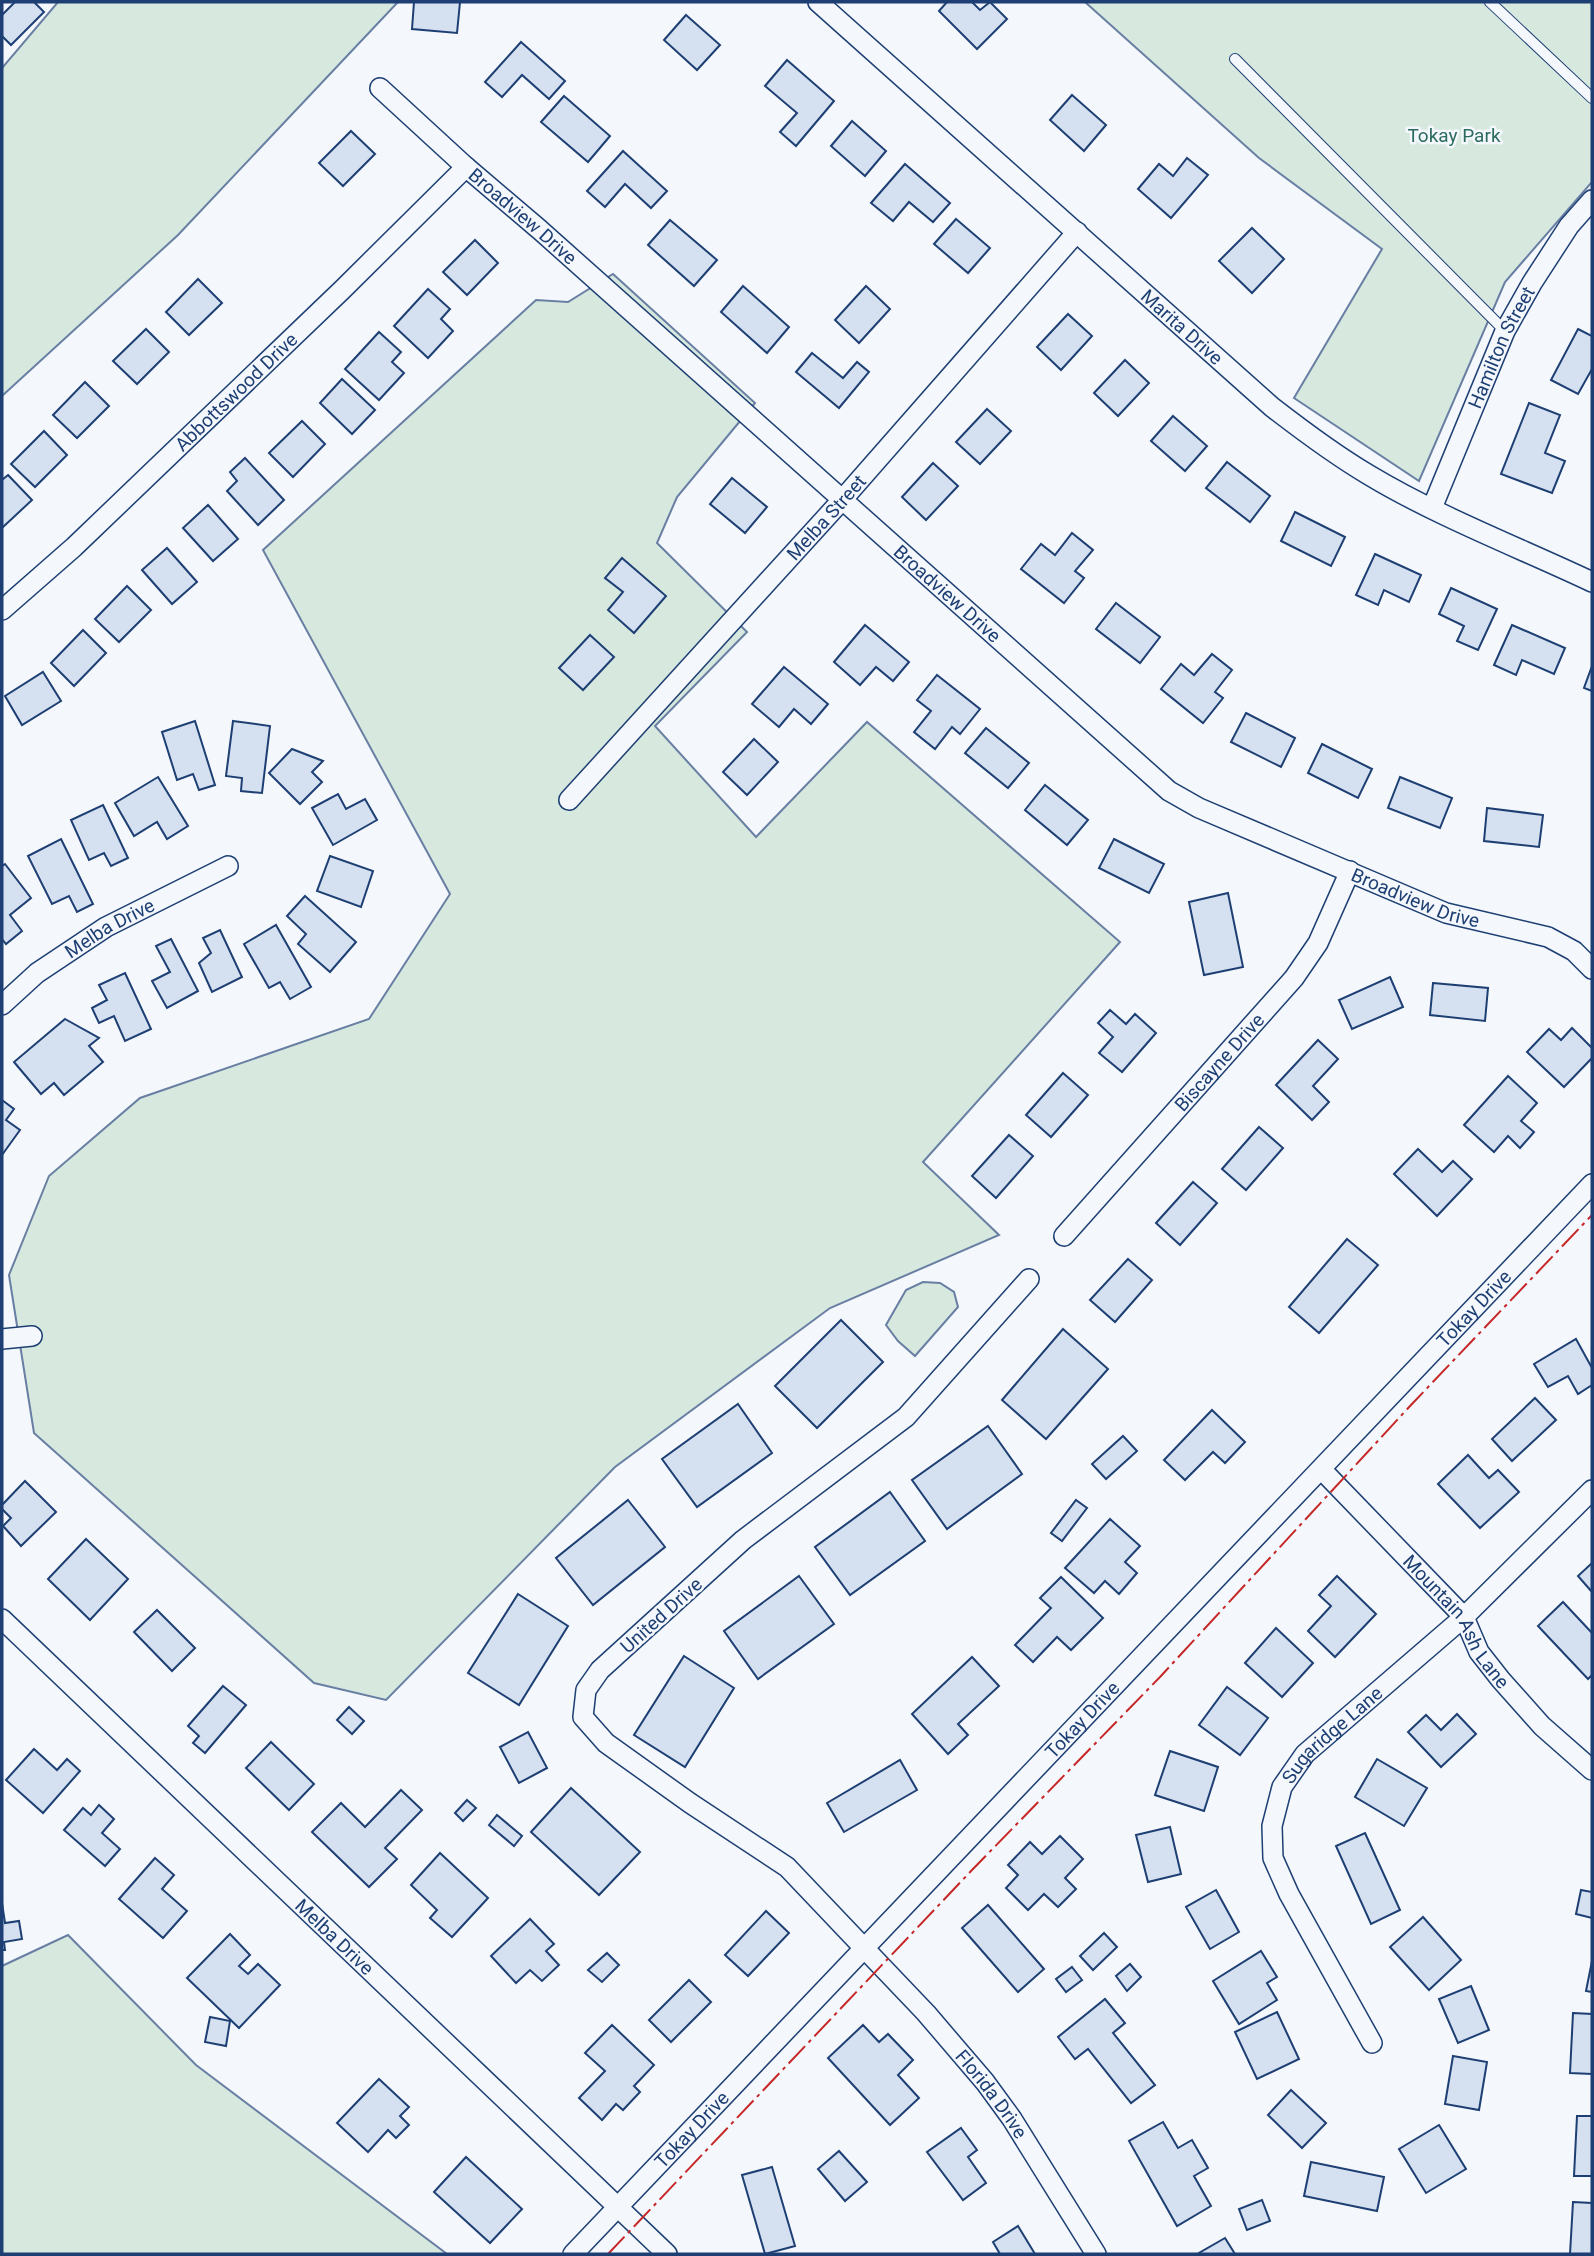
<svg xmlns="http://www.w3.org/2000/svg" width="1594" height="2256" viewBox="0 0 1594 2256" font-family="Roboto,sans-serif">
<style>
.green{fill:#d7e8df;stroke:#687fa3;stroke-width:2}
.building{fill:#d5e0f0;stroke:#1d3f73;stroke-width:2}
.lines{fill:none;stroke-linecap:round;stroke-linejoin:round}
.lane-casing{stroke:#1d3f73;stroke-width:12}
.street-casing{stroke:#1d3f73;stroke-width:22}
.lane{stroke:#f4f7fb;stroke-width:10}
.street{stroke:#f4f7fb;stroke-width:19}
.power{stroke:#c62828;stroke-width:2;stroke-dasharray:24 5 3.5 5;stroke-linecap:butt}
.labels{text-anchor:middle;stroke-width:5;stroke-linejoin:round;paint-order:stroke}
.park-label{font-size:19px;fill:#2c6c60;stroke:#f4f7fb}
.street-label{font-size:19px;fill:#1d3f73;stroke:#f4f7fb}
</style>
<rect width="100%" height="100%" fill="#f4f7fb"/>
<g class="green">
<polygon points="58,2 398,2 178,235 2,396 2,68"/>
<polygon points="1085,2 1592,2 1592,182 1505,282 1419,481 1294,398 1382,249 1259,158"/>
<polygon points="613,274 755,403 677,497 657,543 747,632 655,726 756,837 867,722 1120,942 923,1162 999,1235 830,1308 615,1467 386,1700 314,1683 34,1433 9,1275 49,1176 140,1098 369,1019 450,894 263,550 536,300 568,302"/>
<polygon points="923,1282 940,1283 954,1292 958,1307 915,1356 898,1341 886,1325 906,1290"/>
<polygon points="68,1935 196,2065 447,2254 2,2254 2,1966"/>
</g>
<g class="building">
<polygon points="15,2 34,2 44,12 11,45 2,36 2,15"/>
<polygon points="414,2 460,2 457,33 412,29"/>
<polygon points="947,2 972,2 980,10 990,2 1007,19 977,49 939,11"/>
<polygon points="686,15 720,45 697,70 664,40"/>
<polygon points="521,42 565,81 549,99 522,75 502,97 485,82"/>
<polygon points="787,60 834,101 796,146 780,132 797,113 765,86"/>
<polygon points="1072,95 1106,125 1084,151 1050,120"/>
<polygon points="564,96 610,136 588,162 541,122"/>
<polygon points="852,121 886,151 865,176 831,146"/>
<polygon points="351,131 375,154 343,186 319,163"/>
<polygon points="623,151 667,191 651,208 625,184 605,207 587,191"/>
<polygon points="1187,158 1208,175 1171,218 1138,189 1159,164 1173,176"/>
<polygon points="905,164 950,203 933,222 909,202 893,221 871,203"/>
<polygon points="956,219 990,248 968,273 934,244"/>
<polygon points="670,220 717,260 694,286 648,245"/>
<polygon points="1252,228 1284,259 1252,293 1219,261"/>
<polygon points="475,240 498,263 467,295 443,272"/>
<polygon points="198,279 222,303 189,335 166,312"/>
<polygon points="743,286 789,327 767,353 721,312"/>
<polygon points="866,286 890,309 859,343 835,320"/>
<polygon points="428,289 450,309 441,319 453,331 428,358 394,326"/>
<polygon points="1068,314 1092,336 1061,370 1037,347"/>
<polygon points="146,329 169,352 137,384 113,361"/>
<polygon points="1578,329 1592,336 1592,369 1578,394 1551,380"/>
<polygon points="379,332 401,352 392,362 404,373 379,400 345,369"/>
<polygon points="812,353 843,378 857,362 869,372 839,408 796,372"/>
<polygon points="1125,360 1149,383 1118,416 1094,393"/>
<polygon points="342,379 375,410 352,434 320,403"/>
<polygon points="85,382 109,406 77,438 53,415"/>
<polygon points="1529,403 1560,415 1545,453 1565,461 1552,493 1501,474"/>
<polygon points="987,409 1011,431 980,464 956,442"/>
<polygon points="1173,416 1207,446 1185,471 1151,441"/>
<polygon points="302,421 325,444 293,477 269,453"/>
<polygon points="44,431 67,455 35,487 11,464"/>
<polygon points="245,458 284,500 258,525 227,491 237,481 230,472"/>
<polygon points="1227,462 1270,496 1250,522 1206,488"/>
<polygon points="933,463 958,486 926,520 902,497"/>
<polygon points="8,475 32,500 2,528 2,480"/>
<polygon points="732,478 767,507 745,533 710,504"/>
<polygon points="208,505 238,539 213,561 183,528"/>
<polygon points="1295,512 1345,537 1331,566 1281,541"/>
<polygon points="1072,533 1093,550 1075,571 1084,578 1064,603 1021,569 1041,544 1055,555"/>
<polygon points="167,548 197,582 172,604 142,570"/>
<polygon points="1375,554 1421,575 1409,602 1384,590 1378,605 1356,595"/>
<polygon points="622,558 666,596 634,633 608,610 623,592 605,578"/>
<polygon points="127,586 151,610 119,642 95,619"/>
<polygon points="1451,588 1497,609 1478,650 1457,641 1464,626 1439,614"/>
<polygon points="1116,603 1160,637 1140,663 1096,629"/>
<polygon points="865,625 909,662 893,681 876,667 860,685 834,662"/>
<polygon points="1512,625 1565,648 1554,674 1522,660 1516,675 1494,665"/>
<polygon points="83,630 106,653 74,686 51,663"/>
<polygon points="590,635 614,657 583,690 559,668"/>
<polygon points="1212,654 1232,670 1215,692 1223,698 1203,723 1161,689 1181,664 1194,675"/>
<polygon points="1592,666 1592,691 1584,688"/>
<polygon points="784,667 828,704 811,724 794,709 779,727 752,704"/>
<polygon points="43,672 61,701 22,725 5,696"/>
<polygon points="937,675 980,709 960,734 952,727 935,749 914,732 931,711 917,700"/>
<polygon points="1246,713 1295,738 1281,767 1231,742"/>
<polygon points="195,721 215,785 199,790 193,774 177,780 162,732"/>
<polygon points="233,721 270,726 262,793 241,791 242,778 226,776"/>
<polygon points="986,728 1029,763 1008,788 965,753"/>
<polygon points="754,739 778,762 747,795 723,772"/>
<polygon points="1322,744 1372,769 1358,798 1308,773"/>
<polygon points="292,749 323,761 312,772 322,782 300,804 269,773"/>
<polygon points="158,777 188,826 167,839 157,822 134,836 115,803"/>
<polygon points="1400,777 1452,798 1440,828 1388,808"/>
<polygon points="1045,785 1088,820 1067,845 1025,810"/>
<polygon points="338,794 346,809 365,799 377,820 333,845 312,808"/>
<polygon points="103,805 128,858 111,866 104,853 89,860 71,820"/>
<polygon points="1487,808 1543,815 1539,847 1484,841"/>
<polygon points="61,839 93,904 77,912 69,896 52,904 28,856"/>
<polygon points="1114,839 1164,864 1149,893 1099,868"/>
<polygon points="330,856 373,871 361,907 317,891"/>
<polygon points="5,864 31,898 10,915 22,931 6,944 2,939 2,866"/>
<polygon points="1228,893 1243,967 1204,975 1189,902"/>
<polygon points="305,896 356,942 330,972 298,944 306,934 287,916"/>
<polygon points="276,925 311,987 290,999 280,982 269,988 244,944"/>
<polygon points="220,930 242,977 212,992 199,963 211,953 203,938"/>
<polygon points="171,939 198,991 167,1008 152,981 170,972 156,946"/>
<polygon points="125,973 151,1029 125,1041 114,1016 99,1023 92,1008 107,1000 99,985"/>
<polygon points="1390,977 1403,1007 1352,1029 1339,1000"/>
<polygon points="1433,983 1488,988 1485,1021 1430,1015"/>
<polygon points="1110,1010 1126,1024 1135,1014 1156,1033 1122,1072 1099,1053 1113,1037 1098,1023"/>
<polygon points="65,1019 99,1038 89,1046 103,1062 64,1095 54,1083 41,1094 14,1062"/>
<polygon points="1572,1028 1592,1048 1592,1058 1564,1087 1527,1052 1549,1029 1561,1040"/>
<polygon points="1318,1040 1338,1059 1313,1086 1329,1102 1312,1120 1276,1085"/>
<polygon points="1063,1073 1088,1095 1051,1137 1026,1115"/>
<polygon points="1508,1076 1537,1103 1521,1121 1534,1132 1520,1148 1508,1136 1494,1152 1464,1125"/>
<polygon points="2,1100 14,1109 6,1120 20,1130 2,1155"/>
<polygon points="1259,1127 1283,1148 1246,1190 1222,1169"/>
<polygon points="1009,1135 1033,1156 996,1198 972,1176"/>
<polygon points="1418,1149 1442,1172 1453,1161 1472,1179 1437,1216 1394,1174"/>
<polygon points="1193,1182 1217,1203 1180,1245 1156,1223"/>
<polygon points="1347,1239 1378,1265 1319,1333 1289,1307"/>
<polygon points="1128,1259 1152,1280 1115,1322 1090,1300"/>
<polygon points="841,1320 883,1362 817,1428 775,1386"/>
<polygon points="1063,1329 1108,1369 1046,1439 1002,1400"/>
<polygon points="1576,1339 1592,1368 1592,1385 1578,1394 1568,1376 1548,1387 1534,1364"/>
<polygon points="1535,1398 1556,1420 1512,1461 1492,1439"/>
<polygon points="738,1404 772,1453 697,1507 662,1459"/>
<polygon points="1212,1410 1245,1442 1225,1463 1213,1452 1185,1480 1164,1460"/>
<polygon points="988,1426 1022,1474 947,1529 912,1480"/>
<polygon points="1123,1436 1137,1451 1106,1479 1092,1464"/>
<polygon points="1468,1455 1489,1478 1498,1470 1519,1492 1480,1528 1438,1484"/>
<polygon points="25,1481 56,1512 21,1546 3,1526 11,1518 2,1509 2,1505"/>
<polygon points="890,1492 925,1541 850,1595 815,1547"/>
<polygon points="628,1500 665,1547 593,1605 556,1558"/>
<polygon points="1076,1500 1087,1508 1062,1541 1051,1533"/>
<polygon points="1110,1519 1140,1546 1125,1562 1137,1573 1119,1594 1105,1581 1094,1593 1065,1568"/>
<polygon points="86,1539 128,1579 90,1620 48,1579"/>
<polygon points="1592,1563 1592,1592 1578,1576"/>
<polygon points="799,1576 834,1624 758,1679 724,1631"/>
<polygon points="1337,1576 1376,1614 1335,1657 1308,1631 1331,1606 1319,1595"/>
<polygon points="1061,1577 1103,1618 1071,1650 1057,1637 1033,1662 1015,1645 1051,1608 1040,1598"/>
<polygon points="518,1594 568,1626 519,1705 468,1673"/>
<polygon points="1563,1602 1592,1633 1592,1675 1588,1679 1538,1626"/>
<polygon points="157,1610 195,1648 172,1671 134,1632"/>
<polygon points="1276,1628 1313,1663 1282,1697 1245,1663"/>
<polygon points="684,1656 734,1688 685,1767 634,1735"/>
<polygon points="972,1657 999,1686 958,1724 968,1735 948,1754 912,1714"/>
<polygon points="223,1686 246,1705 205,1753 193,1743 199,1736 188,1726"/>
<polygon points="1227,1687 1268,1718 1240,1755 1199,1725"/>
<polygon points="349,1707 364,1721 352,1734 337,1720"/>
<polygon points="1457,1714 1476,1734 1441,1767 1408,1732 1426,1715 1441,1730"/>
<polygon points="528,1732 547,1768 519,1783 500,1747"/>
<polygon points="271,1742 314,1784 289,1810 246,1768"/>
<polygon points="34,1749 57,1770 67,1759 80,1771 43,1813 6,1780"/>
<polygon points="1170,1751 1218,1767 1204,1811 1155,1795"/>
<polygon points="1377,1759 1427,1788 1404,1826 1355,1797"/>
<polygon points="900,1760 917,1790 844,1832 827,1803"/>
<polygon points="571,1788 640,1852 599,1895 531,1832"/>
<polygon points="401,1790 422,1810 385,1848 397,1859 369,1887 312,1832 341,1803 365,1827"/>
<polygon points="467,1800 476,1808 463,1821 455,1813"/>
<polygon points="99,1805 114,1819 102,1833 120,1849 105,1866 64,1830 83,1808 91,1815"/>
<polygon points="497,1815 522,1836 514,1846 489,1825"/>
<polygon points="1170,1827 1181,1874 1148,1882 1136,1835"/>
<polygon points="1365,1833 1400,1910 1371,1924 1336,1846"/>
<polygon points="1060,1836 1083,1859 1065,1878 1076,1889 1058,1907 1044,1894 1028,1910 1006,1888 1018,1875 1008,1865 1030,1842 1042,1854"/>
<polygon points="440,1853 488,1898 452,1937 430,1918 437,1910 411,1885"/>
<polygon points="155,1858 174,1875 162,1889 187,1911 163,1938 119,1899"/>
<polygon points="1216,1890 1239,1932 1210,1949 1186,1907"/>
<polygon points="1581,1890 1592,1892 1592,1918 1576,1914"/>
<polygon points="2,1903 5,1923 19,1921 22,1939 4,1942 5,1950 2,1950"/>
<polygon points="988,1905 1044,1969 1018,1992 962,1928"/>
<polygon points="766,1911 789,1933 748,1976 725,1955"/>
<polygon points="1423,1917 1461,1960 1429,1990 1390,1947"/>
<polygon points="530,1919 554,1944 546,1951 559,1965 542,1981 530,1970 516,1983 491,1956"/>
<polygon points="1104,1933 1117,1947 1093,1970 1080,1956"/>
<polygon points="230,1934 250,1955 239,1966 248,1974 258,1964 280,1985 239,2028 187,1978"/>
<polygon points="1261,1951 1277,1977 1267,1983 1277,2000 1239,2024 1213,1981"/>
<polygon points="607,1953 619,1965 602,1982 588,1970"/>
<polygon points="1592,1961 1592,1992 1586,1991"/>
<polygon points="1130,1964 1141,1977 1127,1991 1116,1976"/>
<polygon points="1072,1967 1082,1980 1066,1992 1056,1979"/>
<polygon points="689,1980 711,2002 671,2042 649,2020"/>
<polygon points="1471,1986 1489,2030 1458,2043 1439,1999"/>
<polygon points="1105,1999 1125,2023 1113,2033 1155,2085 1131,2103 1088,2049 1075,2059 1058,2037"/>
<polygon points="1277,2012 1299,2059 1257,2079 1235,2032"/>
<polygon points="1573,2013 1592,2014 1592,2074 1570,2073"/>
<polygon points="210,2017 230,2021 226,2046 205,2042"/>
<polygon points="612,2025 654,2065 634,2086 640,2092 623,2110 616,2104 602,2120 579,2098 605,2071 585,2053"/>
<polygon points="863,2025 879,2042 888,2034 913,2060 898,2075 919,2098 890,2125 828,2058"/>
<polygon points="1453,2056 1487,2062 1479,2110 1445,2104"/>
<polygon points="379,2079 409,2107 400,2116 409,2125 396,2138 388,2130 368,2152 337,2123"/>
<polygon points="1291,2090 1326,2123 1302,2148 1268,2115"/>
<polygon points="1577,2116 1592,2116 1592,2176 1574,2176"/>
<polygon points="1163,2122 1178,2148 1192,2140 1208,2168 1194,2176 1211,2206 1177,2226 1129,2141"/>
<polygon points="1439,2125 1466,2169 1426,2193 1399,2149"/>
<polygon points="961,2128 977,2150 968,2157 986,2183 963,2200 927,2152"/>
<polygon points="839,2151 867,2182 845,2201 818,2169"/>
<polygon points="466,2157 522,2209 490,2243 434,2192"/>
<polygon points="1311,2162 1384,2177 1377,2211 1304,2196"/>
<polygon points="772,2167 795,2246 765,2254 742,2175"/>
<polygon points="1262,2200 1270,2221 1247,2230 1239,2209"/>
<polygon points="1573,2202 1592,2203 1592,2254 1570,2254"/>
<polygon points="1018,2226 1035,2254 1000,2254 993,2242"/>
<polygon points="1225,2238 1235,2254 1200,2254 1199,2253"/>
</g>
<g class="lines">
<defs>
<g id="lane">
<polyline points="1490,2 1592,98"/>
<polyline points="1235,59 1505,331"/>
</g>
<g id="street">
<path id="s1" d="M818 2 1272 407C1303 431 1335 455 1369 475 1437 516 1520 548 1592 582"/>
<path id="s2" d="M380 88 466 167 540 230 1169 791 1199 808 1446 913 1548 937 1574 951 1592 969"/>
<path id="s3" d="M1432 508 1505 331 1532 283 1569 226 1592 200"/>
<path id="s4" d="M2 610 74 547 343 289 466 167"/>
<path id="s5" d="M569 800 842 500 1077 232"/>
<path id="s6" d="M2 1005 37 973 106 927 228 866"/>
<path id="s7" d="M1064 1236 1294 978 1318 943 1350 871"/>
<path id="s8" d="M1029 1279 906 1417 743 1540 600 1670 586 1690 583 1717 606 1743 690 1803 787 1867 864 1948 926 2013 985 2082 1012 2119 1096 2254"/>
<polyline points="2,1339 32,1336"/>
<path id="s9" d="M1321 1469 1464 1617 1479 1652 1501 1680 1542 1726 1592 1770"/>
<path id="s10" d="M2 1619 667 2254"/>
<path id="s11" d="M1372 2043 1289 1894 1273 1858 1272 1826 1282 1787 1305 1754 1464 1617 1592 1490"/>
<path id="s12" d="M573 2254 1592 1184"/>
</g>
</defs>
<use href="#lane" class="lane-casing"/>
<use href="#street" class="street-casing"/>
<use href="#lane" class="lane"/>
<use href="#street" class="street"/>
<polyline class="power" points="608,2254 972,1870 1160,1677 1411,1405 1592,1215"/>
</g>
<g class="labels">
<g class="park-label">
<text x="1454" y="142">Tokay Park</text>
</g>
<g class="street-label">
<text dy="7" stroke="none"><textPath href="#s2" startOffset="192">Broadview Drive</textPath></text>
<text dy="7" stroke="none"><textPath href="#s1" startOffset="488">Marita Drive</textPath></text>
<text dy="7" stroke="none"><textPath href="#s3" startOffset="175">Hamilton Street</textPath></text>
<text dy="7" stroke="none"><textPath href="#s4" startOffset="320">Abbottswood Drive</textPath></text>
<text dy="7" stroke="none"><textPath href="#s5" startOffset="382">Melba Street</textPath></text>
<text dy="7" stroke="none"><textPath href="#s2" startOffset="760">Broadview Drive</textPath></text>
<text dy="7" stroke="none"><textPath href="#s2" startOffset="1326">Broadview Drive</textPath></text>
<text dy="7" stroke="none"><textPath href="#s6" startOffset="133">Melba Drive</textPath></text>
<text dy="7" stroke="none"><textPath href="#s7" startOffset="233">Biscayne Drive</textPath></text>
<text dy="7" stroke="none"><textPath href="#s12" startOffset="1306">Tokay Drive</textPath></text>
<text transform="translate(661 1615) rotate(-42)" y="7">United Drive</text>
<text dy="7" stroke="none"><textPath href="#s9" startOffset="205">Mountain Ash Lane</textPath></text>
<text dy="7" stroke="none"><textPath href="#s12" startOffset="738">Tokay Drive</textPath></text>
<text dy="7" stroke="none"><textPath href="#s11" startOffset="355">Sugaridge Lane</textPath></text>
<text dy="7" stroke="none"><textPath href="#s10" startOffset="460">Melba Drive</textPath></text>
<text dy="7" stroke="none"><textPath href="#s8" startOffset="1194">Florida Drive</textPath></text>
<text dy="7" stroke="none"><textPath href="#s12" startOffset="172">Tokay Drive</textPath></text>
</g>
</g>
<rect width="1594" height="2256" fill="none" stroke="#1d3f73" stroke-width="7"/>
</svg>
